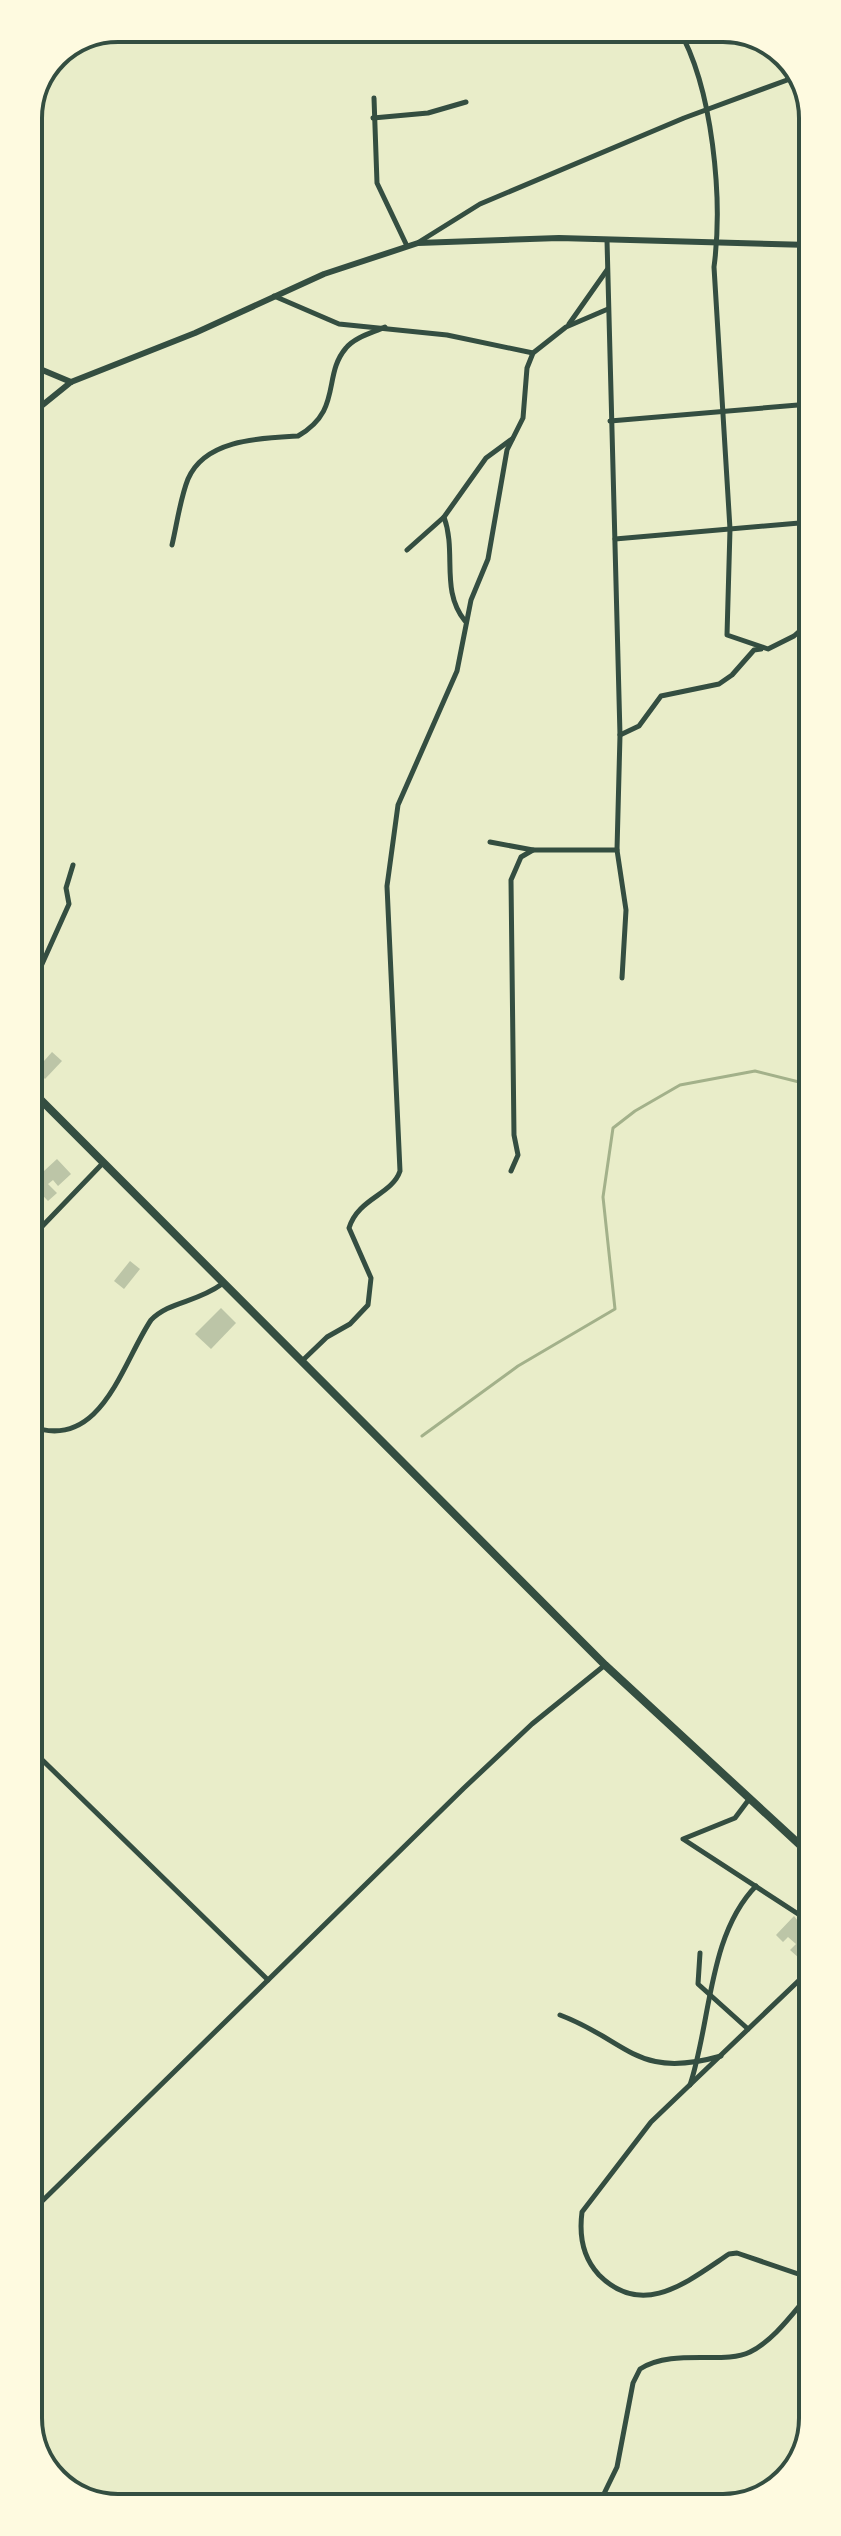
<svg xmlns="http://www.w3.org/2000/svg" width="841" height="2536" viewBox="0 0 841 2536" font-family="'Source Serif 4',serif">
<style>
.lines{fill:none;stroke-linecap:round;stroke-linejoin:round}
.stream{stroke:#a3b18a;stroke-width:3}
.building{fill:#bcc5a7}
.minor{stroke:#344e41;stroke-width:5}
.tertiary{stroke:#344e41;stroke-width:6}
.primary{stroke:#344e41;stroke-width:8}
.rim{fill:none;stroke:#344e41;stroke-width:4}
</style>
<rect width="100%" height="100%" fill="#e9edc9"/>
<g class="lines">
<polyline class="stream" points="422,1436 518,1366 615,1309 603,1197 613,1128 635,1111 680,1085 755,1071 811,1085"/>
</g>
<g class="building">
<polygon points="52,1052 62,1061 45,1079 36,1070"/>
<polygon points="57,1159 71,1174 58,1186 53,1180 48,1184 57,1193 48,1201 31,1183"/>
<polygon points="130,1261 140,1269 124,1289 114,1281"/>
<polygon points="221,1308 236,1323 211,1349 195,1334"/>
<polygon points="794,1916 812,1939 812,1944 799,1958 790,1950 796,1944 788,1937 783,1942 776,1935"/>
</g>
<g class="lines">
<g class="minor">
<path d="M678 28C713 88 723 199 714 267L730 529 727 635 768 649 794 636 811 621"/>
<polyline points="807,90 810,116"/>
<polyline points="374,98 377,183 407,246"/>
<polyline points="373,118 428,113 466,102"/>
<polyline points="607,240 620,735 617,850 626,910 622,978"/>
<polyline points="419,242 480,204 684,118 798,76"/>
<polyline points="274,296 339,324 447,335 533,353"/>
<polyline points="569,324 607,270"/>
<polyline points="610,421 810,404"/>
<path d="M444 517C457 553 440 590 465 621"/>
<polyline points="615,539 811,522"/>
<path d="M172 545C177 524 180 499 188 479 205 439 261 438 298 436 343 410 322 376 346 348 355 337 372 333 385 327"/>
<polyline points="407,550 444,517 486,458 512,439"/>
<polyline points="620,735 639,726 661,696 719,684 732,675 754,650 761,649"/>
<polyline points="490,842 533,850 617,850"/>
<polyline points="29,993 69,904 66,888 73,865"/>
<polyline points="511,1171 518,1155 514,1135 511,880 521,857 533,850"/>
<polyline points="30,1239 102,1164"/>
<path d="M302 1361 327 1337 350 1324 368 1305 371 1278 349 1228C358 1198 392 1195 400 1171L387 886 398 805 457 671 471 600 488 559 507 450 523 418 527 368 533 353 566 327 608 309"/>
<path d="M30 1426C101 1453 122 1363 151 1320 170 1301 196 1303 222 1284"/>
<polyline points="30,1748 268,1980"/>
<polyline points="750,1798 735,1818 683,1839 812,1923"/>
<polyline points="700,1953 698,1984 748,2029"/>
<path d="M812 1968 651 2122 582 2212C579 2235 583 2258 599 2275 643 2319 687 2282 729 2254L737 2253 813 2279"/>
<path d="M560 2015C629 2041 636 2080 721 2056"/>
<path d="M690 2085C711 2022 708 1935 756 1886"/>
<polyline points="31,2212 464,1788 532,1724 605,1665"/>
<path d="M598 2506 617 2467 633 2383 640 2369C673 2348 724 2365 750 2352 775 2340 795 2310 813 2290"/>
</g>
<g class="tertiary">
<polyline points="28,364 71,382"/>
<polyline points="29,416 71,382 195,333 324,274 418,243 559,238 810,245"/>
</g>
<polyline class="primary" points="29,1088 605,1665 812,1856"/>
</g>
<path d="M0 0H841V2536H0ZM118 42H723A76 76 0 0 1 799 118V2418A76 76 0 0 1 723 2494H118A76 76 0 0 1 42 2418V118A76 76 0 0 1 118 42Z" fill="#fefae0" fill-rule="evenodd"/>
<path class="rim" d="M118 42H723A76 76 0 0 1 799 118V2418A76 76 0 0 1 723 2494H118A76 76 0 0 1 42 2418V118A76 76 0 0 1 118 42Z"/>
</svg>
